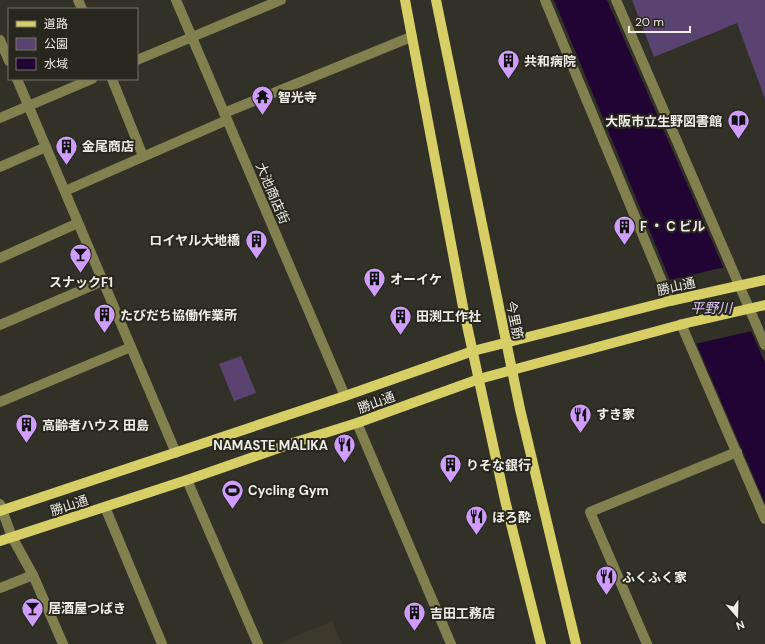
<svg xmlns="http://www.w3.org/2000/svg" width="765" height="644" viewBox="0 0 765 644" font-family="'DM Sans','Noto Sans JP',sans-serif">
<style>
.built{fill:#3a3929}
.green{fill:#5b4371}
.water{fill:#210434}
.pier{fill:#313128}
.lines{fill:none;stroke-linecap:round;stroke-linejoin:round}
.minor{stroke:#83804f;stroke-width:10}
.major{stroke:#d7cf65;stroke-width:10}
.labels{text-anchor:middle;stroke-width:4;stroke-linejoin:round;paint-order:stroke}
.poi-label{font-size:13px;font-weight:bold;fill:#eeede7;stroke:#27271e;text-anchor:start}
.street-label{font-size:13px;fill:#eeede7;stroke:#27271e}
.water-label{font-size:14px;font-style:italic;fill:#dec6f7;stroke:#27271e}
</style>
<rect width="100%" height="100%" fill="#313128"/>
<polygon class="built" points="332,621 342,644 277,644"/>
<g class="green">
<polygon points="632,0 765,0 765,99 737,23 654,57"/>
<polygon points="241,356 256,393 234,401 219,364"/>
</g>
<polygon class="water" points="554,0 607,0 765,363 765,503 697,345"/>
<polygon class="pier" points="725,267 752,331 695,344 670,280"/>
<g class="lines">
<g class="minor">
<polyline points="78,0 82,9"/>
<polyline points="176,0 345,396"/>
<polyline points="545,0 670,301"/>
<path d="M616 0C666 115 715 230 765 345"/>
<polyline points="0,40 9,61"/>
<polyline points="137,60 281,0"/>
<polyline points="17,79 176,453"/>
<polyline points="112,79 143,156"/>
<polyline points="224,113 411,37"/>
<polyline points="0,118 92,79"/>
<polyline points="0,167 46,147"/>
<polyline points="65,191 227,120"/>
<polyline points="0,258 78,223"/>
<polyline points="681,324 765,519"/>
<polyline points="0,325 103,281"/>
<polyline points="0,402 131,347"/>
<polyline points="357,423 451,644"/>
<polyline points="187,480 258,644"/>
<polyline points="0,504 12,537 33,575 63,644"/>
<polyline points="105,507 162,644"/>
<polyline points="0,588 33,575"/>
<polyline points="647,644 590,512 737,452"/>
</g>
<g class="major">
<polyline points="405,0 463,307 505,500 541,644"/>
<polyline points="436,0 520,409 576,644"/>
<polyline points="0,511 345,396 473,351 670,301 765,280"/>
<polyline points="0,541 187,480 296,442 357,423 479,379 687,323 765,305"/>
</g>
</g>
<defs>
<symbol id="building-pin" viewBox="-11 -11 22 30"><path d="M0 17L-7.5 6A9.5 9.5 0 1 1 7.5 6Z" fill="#d09dfe" stroke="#27271e"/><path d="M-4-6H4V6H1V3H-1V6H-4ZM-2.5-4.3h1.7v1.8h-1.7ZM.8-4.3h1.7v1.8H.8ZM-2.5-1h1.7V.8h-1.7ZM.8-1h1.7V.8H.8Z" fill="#111"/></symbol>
<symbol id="temple-pin" viewBox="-11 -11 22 30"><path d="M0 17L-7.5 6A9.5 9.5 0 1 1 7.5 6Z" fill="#d09dfe" stroke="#27271e"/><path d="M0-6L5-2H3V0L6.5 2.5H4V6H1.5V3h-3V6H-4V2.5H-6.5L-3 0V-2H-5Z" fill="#111"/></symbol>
<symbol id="library-pin" viewBox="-11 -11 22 30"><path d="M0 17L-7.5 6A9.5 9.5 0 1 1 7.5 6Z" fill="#d09dfe" stroke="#27271e"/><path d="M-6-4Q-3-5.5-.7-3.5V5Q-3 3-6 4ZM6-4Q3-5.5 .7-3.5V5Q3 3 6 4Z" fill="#111"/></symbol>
<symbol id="bar-pin" viewBox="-11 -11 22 30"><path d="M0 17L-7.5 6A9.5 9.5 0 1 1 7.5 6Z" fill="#d09dfe" stroke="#27271e"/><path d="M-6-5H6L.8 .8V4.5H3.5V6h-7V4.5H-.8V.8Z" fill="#111"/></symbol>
<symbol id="restaurant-pin" viewBox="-11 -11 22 30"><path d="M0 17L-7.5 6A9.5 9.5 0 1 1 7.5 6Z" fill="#d09dfe" stroke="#27271e"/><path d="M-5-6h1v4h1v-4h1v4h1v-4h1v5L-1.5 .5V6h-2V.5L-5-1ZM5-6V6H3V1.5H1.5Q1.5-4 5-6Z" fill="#111"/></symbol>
<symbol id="stadium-pin" viewBox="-11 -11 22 30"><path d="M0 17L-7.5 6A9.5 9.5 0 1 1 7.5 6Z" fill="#d09dfe" stroke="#27271e"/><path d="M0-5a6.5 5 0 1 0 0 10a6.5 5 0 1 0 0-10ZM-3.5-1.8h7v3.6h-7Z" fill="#111"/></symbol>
</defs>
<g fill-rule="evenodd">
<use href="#building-pin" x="496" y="48" width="25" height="34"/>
<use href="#temple-pin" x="250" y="84" width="25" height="34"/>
<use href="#library-pin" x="726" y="108" width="25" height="34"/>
<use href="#building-pin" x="54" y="134" width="25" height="34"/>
<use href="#building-pin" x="612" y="214" width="25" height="34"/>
<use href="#building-pin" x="244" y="228" width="25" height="34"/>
<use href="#bar-pin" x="68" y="242" width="25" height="34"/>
<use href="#building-pin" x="362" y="266" width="25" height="34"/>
<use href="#building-pin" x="92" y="302" width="25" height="34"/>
<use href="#building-pin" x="388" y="304" width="25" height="34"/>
<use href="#restaurant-pin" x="568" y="402" width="25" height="34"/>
<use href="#building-pin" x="14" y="412" width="25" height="34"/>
<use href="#restaurant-pin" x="332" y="432" width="25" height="34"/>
<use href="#building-pin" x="438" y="452" width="25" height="34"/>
<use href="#stadium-pin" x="220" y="478" width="25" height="34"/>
<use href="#restaurant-pin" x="464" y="504" width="25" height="34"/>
<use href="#restaurant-pin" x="594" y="564" width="25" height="34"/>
<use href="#bar-pin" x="20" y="596" width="25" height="34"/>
<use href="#building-pin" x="402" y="600" width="25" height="34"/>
</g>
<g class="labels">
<g class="poi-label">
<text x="524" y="66">共和病院</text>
<text x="278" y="102">智光寺</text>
<text x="722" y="126" text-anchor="end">大阪市立生野図書館</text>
<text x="82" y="151">金尾商店</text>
<text x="640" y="231">F ・ C ビル</text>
<text x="240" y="245" text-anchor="end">ロイヤル大地橋</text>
<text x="390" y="284">オーイケ</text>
<text x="81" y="287" text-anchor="middle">スナックF1</text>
<text x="120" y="320">たびだち協働作業所</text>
<text x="416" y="321">田渕工作社</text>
<text x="596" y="419">すき家</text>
<text x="42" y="430">高齢者ハウス 田島</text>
<text x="328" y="450" text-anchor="end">NAMASTE MALIKA</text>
<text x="466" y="470">りそな銀行</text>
<text x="248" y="495">Cycling Gym</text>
<text x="492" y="522">ほろ酔</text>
<text x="622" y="582">ふくふく家</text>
<text x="48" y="613">居酒屋つばき</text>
<text x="430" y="618">吉田工務店</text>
</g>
<g class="street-label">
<text transform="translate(273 193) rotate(67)" y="5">大池商店街</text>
<text transform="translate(676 286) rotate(-13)" y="5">勝山通</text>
<text transform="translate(515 320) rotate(78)" y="5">今里筋</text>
<text transform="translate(376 402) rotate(-20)" y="5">勝山通</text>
<text transform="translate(69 505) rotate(-18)" y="5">勝山通</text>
</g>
<g class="water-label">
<text x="711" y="313">平野川</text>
</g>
</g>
<rect x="8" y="8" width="130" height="72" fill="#27271e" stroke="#77766e"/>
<rect x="16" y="21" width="20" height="6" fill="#d7cf65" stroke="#77766e"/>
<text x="44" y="28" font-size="12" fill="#eeede7">道路</text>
<rect x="16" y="38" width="20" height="12" fill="#5b4371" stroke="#77766e"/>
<text x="44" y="48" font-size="12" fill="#eeede7">公園</text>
<rect x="16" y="58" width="20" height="12" fill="#210434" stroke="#77766e"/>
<text x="44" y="68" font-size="12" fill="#eeede7">水域</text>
<g transform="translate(737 616) rotate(160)" stroke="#27271e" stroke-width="3" paint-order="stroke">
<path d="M0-3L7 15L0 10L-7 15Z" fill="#eeede7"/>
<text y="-6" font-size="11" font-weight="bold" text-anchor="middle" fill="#eeede7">N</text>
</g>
<path d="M629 26v6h61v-6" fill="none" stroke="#eeede7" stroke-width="2"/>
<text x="635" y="26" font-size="12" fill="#eeede7" stroke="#27271e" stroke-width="3" paint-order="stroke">20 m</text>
</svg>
